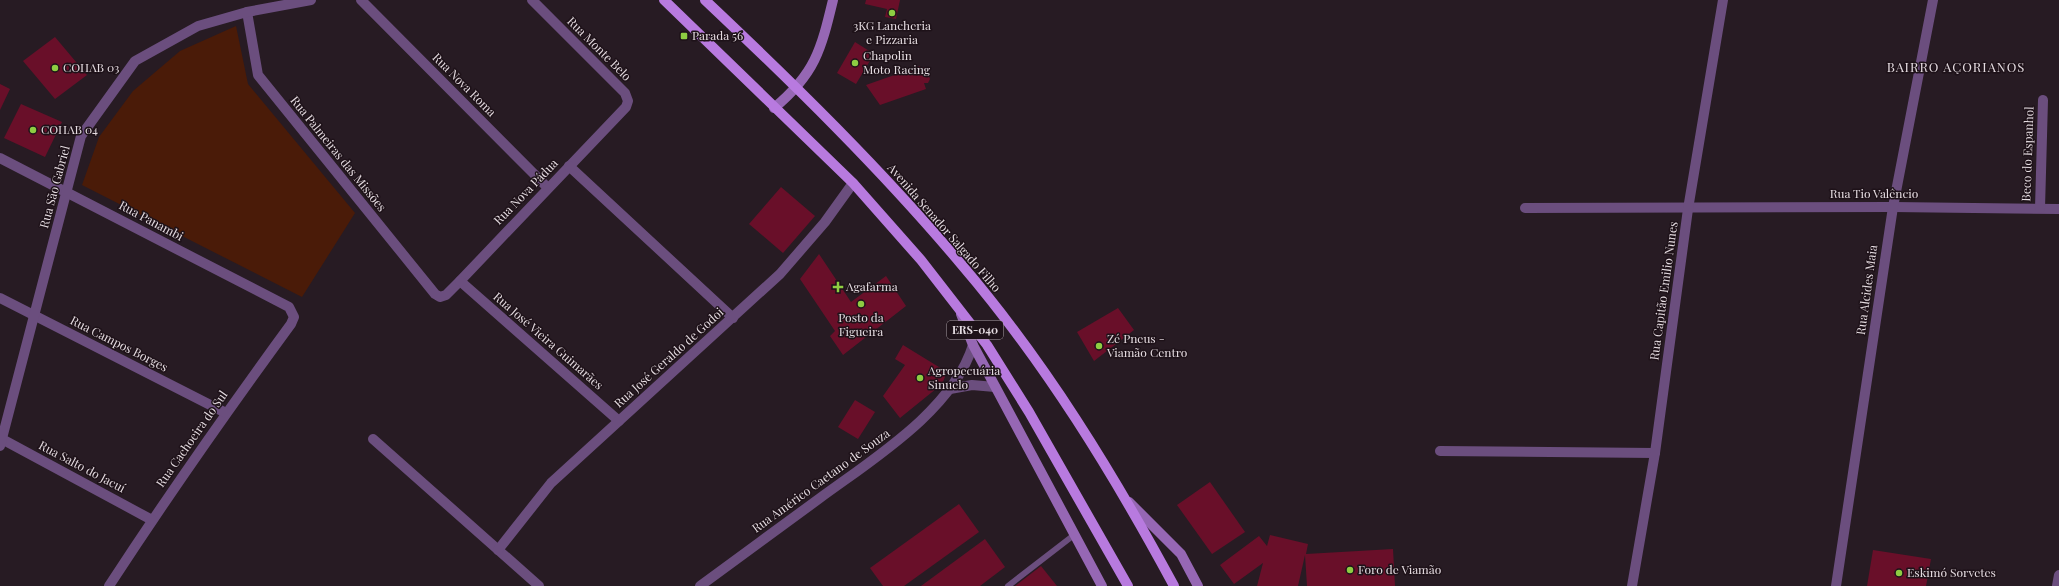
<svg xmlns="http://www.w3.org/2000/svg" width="2059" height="586" viewBox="0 0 2059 586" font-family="'Playfair Display',serif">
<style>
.green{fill:#4a1b08}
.building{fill:#690f29}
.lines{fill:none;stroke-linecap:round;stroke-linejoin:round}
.service{stroke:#6b4e7e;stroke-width:6}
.minor{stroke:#6b4e7e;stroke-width:10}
.tertiary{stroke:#6b4e7e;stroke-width:10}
.secondary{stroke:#9667b4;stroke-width:10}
.primary{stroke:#b87adf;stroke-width:10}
.poi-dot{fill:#8ecd42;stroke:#1e1219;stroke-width:1.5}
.labels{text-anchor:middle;stroke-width:3;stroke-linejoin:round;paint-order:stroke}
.shield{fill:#1e1219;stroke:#a99fa5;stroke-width:1}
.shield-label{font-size:11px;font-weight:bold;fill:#e5dce1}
.poi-label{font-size:12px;fill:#e5dce1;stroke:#1e1219;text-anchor:start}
.street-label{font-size:12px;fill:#e5dce1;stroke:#1e1219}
.neighbourhood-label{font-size:13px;letter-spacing:1px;fill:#e5dce1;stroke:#1e1219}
</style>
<rect width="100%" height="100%" fill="#271b23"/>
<polygon class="green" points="236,26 248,84 355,213 302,297 82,185 99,137 133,91 180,51"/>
<g class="building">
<polygon points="866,0 900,0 896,19 885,17 887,9 865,4"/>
<polygon points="55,37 87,75 55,99 23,61"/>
<polygon points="855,42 874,54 856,84 837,73"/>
<polygon points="920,66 920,68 925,67 930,79 928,83 924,83 926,89 880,105 866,85"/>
<polygon points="0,84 10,89 0,110"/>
<polygon points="21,104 62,122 45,157 4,138"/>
<polygon points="781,187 815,216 783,253 749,224"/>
<polygon points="819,254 851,302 886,276 906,306 843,355 830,336 835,331 800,279"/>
<polygon points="1118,308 1134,330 1094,361 1077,332"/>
<polygon points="903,345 947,372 942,384 900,418 883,396 905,365 895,359"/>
<polygon points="855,400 875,412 858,439 838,427"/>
<polygon points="1210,482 1245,532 1212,554 1177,505"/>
<polygon points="959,504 979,532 904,586 883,586 870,568"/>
<polygon points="1270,535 1308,544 1306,554 1393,549 1395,586 1307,586 1305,555 1298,586 1257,586 1263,563 1234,584 1220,565 1259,536 1267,546"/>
<polygon points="985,539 1005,567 980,586 921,586"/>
<polygon points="1873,550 1931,559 1926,586 1867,586"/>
<polygon points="1041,566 1057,586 1015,586"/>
</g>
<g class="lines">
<polyline class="service" points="1008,586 1074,535"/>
<g class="minor">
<polyline points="361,0 548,188"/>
<polyline points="247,12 258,75 435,294 440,297 446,295 460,281 626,107 628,101 625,93 532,0"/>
<path d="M0 158 289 307 294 317 291 324C228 410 167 497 109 586"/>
<polyline points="569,166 733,318"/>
<polyline points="1525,208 1893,207 2059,209"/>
<polyline points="2040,208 2043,100"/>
<polyline points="460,281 619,421"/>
<polyline points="0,298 226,413"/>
<polyline points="950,389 972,385 995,387"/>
<polyline points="0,438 152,520"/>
<polyline points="373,439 539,586"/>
<polyline points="1440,451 1655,453"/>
<polyline points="498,550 551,483 780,274 825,222 853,183"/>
<path d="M700 586C740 557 780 527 820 498 873 459 953 410 973 345"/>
<polyline points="1632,586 1655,453 1688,209 1723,0"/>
<polyline points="1836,586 1893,207 1933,0"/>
<polyline points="2057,586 2059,575"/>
</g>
<polyline class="tertiary" points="0,446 81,136 135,61 198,26 247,12 311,0"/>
<g class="secondary">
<path d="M774 108C815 74 821 50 833 0"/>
<polyline points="961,314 973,345 1102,586"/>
<polyline points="1129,502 1181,554 1198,586"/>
</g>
<g class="primary">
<polyline points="664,0 853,183 921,260 987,345 1029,412 1128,586"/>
<path d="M705 0C794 84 882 170 961 264 1045 362 1113 473 1174 586"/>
</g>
</g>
<g class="poi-dot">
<circle cx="892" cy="13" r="4"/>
<rect x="680" y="32" width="8" height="8" rx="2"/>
<circle cx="855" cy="63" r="4"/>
<circle cx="55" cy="68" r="4"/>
<circle cx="33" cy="130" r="4"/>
<path d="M836 281h4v4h4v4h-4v4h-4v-4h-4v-4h4z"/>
<circle cx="861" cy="304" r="4"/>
<circle cx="1099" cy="346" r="4"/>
<circle cx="920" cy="378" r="4"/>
<circle cx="1350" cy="570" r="4"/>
<circle cx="1899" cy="573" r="4"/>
</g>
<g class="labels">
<rect class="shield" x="947" y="321" width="56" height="18" rx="3"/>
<g class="shield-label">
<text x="975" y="334">ERS-040</text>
</g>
<g class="poi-label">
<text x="892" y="30" text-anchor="middle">3KG Lancheria<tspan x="892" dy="14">e Pizzaria</tspan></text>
<text x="692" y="40">Parada 56</text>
<text x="863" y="60">Chapolin<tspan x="863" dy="14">Moto Racing</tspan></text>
<text x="63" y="72">COHAB 03</text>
<text x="41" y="134">COHAB 04</text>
<text x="846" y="291">Agafarma</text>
<text x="861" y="322" text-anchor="middle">Posto da<tspan x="861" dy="14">Figueira</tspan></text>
<text x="1107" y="343">Zé Pneus -<tspan x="1107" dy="14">Viamão Centro</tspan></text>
<text x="928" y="375">Agropecuária<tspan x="928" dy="14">Sinuelo</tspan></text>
<text x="1358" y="574">Foro de Viamão</text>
<text x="1907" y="577">Eskimó Sorvetes</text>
</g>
<g class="street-label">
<text transform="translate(599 49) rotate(45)" y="4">Rua Monte Belo</text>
<text transform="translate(464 85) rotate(45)" y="4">Rua Nova Roma</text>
<text transform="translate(338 154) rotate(51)" y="4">Rua Palmeiras das Missões</text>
<text transform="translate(2028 154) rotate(-88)" y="4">Beco do Espanhol</text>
<text transform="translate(55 187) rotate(-75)" y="4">Rua São Gabriel</text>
<text transform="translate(526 192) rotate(-46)" y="4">Rua Nova Pádua</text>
<text x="1874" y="198">Rua Tio Valêncio</text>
<text transform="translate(151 221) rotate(28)" y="4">Rua Panambi</text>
<text transform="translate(944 228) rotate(49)" y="4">Avenida Senador Salgado Filho</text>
<text transform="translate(1867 290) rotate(-82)" y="4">Rua Alcides Maia</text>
<text transform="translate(1664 291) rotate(-82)" y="4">Rua Capitão Emilio Nunes</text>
<text transform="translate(548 341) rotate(41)" y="4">Rua José Vieira Guimarães</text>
<text transform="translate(119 344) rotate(27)" y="4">Rua Campos Borges</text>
<text transform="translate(669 358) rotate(-42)" y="4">Rua José Geraldo de Godoi</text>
<text transform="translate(192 439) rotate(-55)" y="4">Rua Cachoeira do Sul</text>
<text transform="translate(82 467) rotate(28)" y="4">Rua Salto do Jacuí</text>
<text transform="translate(821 481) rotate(-36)" y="4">Rua Américo Caetano de Souza</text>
</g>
<g class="neighbourhood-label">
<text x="1956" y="72">BAIRRO AÇORIANOS</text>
</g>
</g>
</svg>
